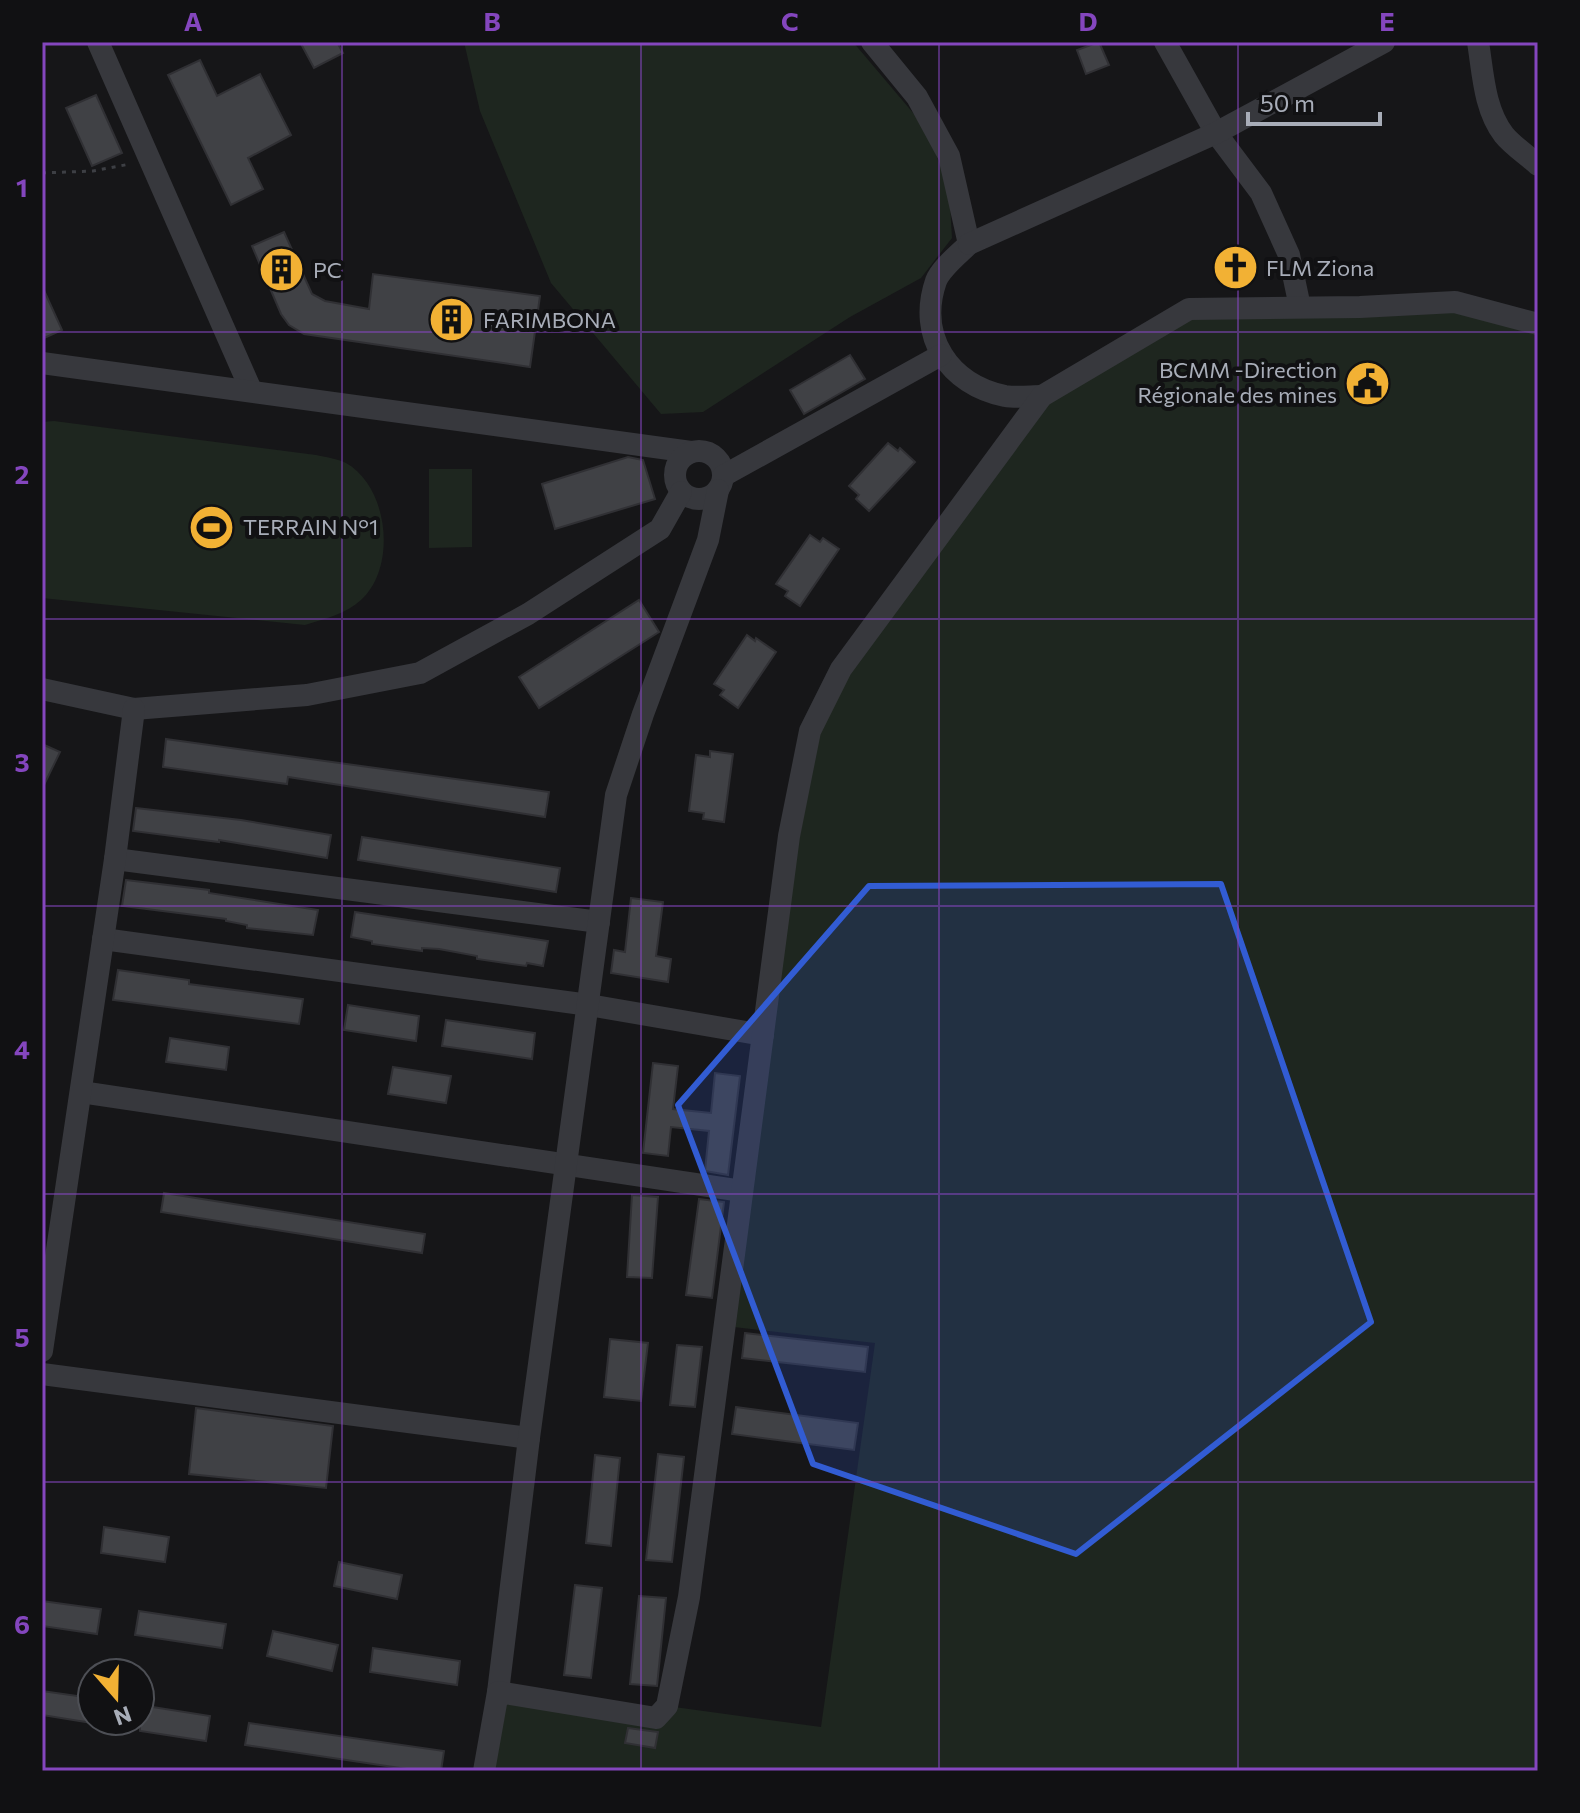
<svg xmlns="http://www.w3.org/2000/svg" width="1580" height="1813" viewBox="0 0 1580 1813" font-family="Commissioner,sans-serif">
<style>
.green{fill:#1e261f}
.building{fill:#404145;stroke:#303034;stroke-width:2}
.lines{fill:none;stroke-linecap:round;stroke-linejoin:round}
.path{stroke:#3d3f44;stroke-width:3;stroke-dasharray:4 6;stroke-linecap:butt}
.minor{stroke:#37383d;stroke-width:22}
.marked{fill:#325cd3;fill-opacity:0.2;stroke:#325cd3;stroke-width:6;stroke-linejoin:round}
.grid{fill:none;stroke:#8446be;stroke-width:2;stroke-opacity:0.55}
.labels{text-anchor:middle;stroke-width:8;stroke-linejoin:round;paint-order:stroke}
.poi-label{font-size:22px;fill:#a8adb8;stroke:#111113;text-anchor:start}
.neatline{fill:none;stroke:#8446be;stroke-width:3}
.grid-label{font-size:26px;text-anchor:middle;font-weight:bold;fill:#8446be}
</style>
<rect width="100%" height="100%" fill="#161618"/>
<g class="green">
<polygon points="464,42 853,42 925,127 949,187 952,238 921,278 850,317 703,412 661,414 551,283 480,111"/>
<polygon points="1455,302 1538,324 1538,1771 484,1771 498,1692 656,1718 667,1706 821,1727 875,1343 725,1326 810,731 1042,396 1189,309"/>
<path d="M54 421 316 455C325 457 338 459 346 463 389 487 397 568 361 600 346 614 324 619 305 625L42 598V422Z"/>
<polygon points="429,469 472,469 472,547 429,548"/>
</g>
<g class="building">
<polygon points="300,42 337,42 343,53 314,68"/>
<polygon points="1099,42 1109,65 1086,74 1077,50"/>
<polygon points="200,60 217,96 260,74 291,135 248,158 263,189 231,205 168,75"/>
<polygon points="96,95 122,153 92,166 66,108"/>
<polygon points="284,232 312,294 325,301 369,309 373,274 540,296 530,367 304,334 289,325 281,314 252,246"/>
<polygon points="42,286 62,330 42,339"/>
<polygon points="850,355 865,379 804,414 790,390"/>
<polygon points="888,443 898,451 900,448 915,462 869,511 856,499 859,495 849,486"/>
<polygon points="628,457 643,460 655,499 555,529 542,484"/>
<polygon points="810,535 820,542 823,538 839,549 800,606 785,596 788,591 776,584"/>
<polygon points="639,600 659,632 539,708 519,677"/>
<polygon points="747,635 755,641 756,638 776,652 738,708 720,695 724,690 714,684"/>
<polygon points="166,739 549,792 545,817 288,777 287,784 163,767"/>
<polygon points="42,744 60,752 42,789"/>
<polygon points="710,751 733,754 724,822 703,819 704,813 689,811 696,755 710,757"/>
<polygon points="136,808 241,820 331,835 327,858 219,840 219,842 133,831"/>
<polygon points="362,837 560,868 556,892 358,860"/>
<polygon points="126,880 209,890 209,893 318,910 313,935 247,928 247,925 226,921 226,919 122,906"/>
<polygon points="631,898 663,902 656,956 671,959 668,982 611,973 614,950 625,952"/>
<polygon points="355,912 548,941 543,966 527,963 526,966 477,959 477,956 439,949 422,948 422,951 372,944 372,941 351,937"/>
<polygon points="118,970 189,980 189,984 303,999 299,1024 113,1000"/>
<polygon points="348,1005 419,1016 416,1041 344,1030"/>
<polygon points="446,1020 535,1033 532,1059 442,1046"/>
<polygon points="170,1038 229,1047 226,1070 166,1062"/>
<polygon points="653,1063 678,1066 673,1109 711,1113 715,1073 740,1076 728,1175 705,1171 709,1131 671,1127 668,1156 643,1153"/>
<polygon points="393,1067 451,1076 446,1103 388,1094"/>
<polygon points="164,1193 425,1234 422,1253 161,1212"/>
<polygon points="632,1195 658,1197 652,1278 627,1277"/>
<polygon points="699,1199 724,1202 712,1298 686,1295"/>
<polygon points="745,1333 868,1347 865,1372 742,1358"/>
<polygon points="610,1339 648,1343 641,1401 604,1397"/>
<polygon points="677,1345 702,1347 695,1407 670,1405"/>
<polygon points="736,1407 858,1423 854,1450 732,1434"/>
<polygon points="196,1408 333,1426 326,1488 189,1474"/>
<polygon points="658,1454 684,1457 672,1562 646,1560"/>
<polygon points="595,1455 620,1458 611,1546 586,1543"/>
<polygon points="104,1527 169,1537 165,1562 101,1553"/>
<polygon points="339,1562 402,1575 397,1599 334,1586"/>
<polygon points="575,1585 602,1588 591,1678 564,1675"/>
<polygon points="639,1596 666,1598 657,1686 630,1684"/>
<polygon points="42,1601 101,1609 97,1634 42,1626"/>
<polygon points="139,1611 226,1624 222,1648 135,1635"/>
<polygon points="273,1631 338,1645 332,1671 267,1656"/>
<polygon points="373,1648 460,1661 457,1685 370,1672"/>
<polygon points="42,1691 92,1698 92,1723 42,1715"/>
<polygon points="140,1705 210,1716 206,1741 140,1731"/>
<polygon points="249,1723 444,1751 441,1771 420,1771 245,1745"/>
<polygon points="628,1728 658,1732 655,1748 625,1743"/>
</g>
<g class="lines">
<polyline class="path" points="42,173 93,171 130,164"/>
<g class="minor">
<polyline points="98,42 251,390"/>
<path d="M872 42 917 97 949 156 969 244C959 254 941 268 936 281 917 336 949 385 1005 396 1017 398 1031 396 1042 396"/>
<polyline points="1165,42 1216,133 1261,193 1289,255 1300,307"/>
<path d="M1478 42C1483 73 1484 109 1504 135 1513 146 1527 155 1538 165"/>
<polyline points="969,244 1216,133 1384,42"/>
<polyline points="42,363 691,452"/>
<circle cx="699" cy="475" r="24"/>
<polyline points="723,476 941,355"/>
<polyline points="42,689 134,709 307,695 420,673 528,614 660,529 681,492"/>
<polyline points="115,859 599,922"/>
<polyline points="103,939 589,1005 763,1035"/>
<polyline points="81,1092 742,1191"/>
<polyline points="42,1351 115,859 134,709"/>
<polyline points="42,1374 529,1438"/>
<polyline points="498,1692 529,1438 616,795 643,714 708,540 718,490"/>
<polyline points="484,1771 498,1692 656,1718 667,1706 689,1597 789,836 810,731 841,669 1042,396 1189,309 1360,307 1455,302 1538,324"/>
</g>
</g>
<path class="marked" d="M1221 884 1371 1322 1076 1554 813 1464 678 1105 869 886Z"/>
<path class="grid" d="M342 42V1771M641 42V1771M939 42V1771M1238 42V1771M42 332H1538M42 619H1538M42 906H1538M42 1194H1538M42 1482H1538"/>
<defs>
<symbol id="church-disc" viewBox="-11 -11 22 22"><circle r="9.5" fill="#f2b134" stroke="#111113"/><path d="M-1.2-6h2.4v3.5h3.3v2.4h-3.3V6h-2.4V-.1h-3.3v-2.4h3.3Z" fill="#111"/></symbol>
<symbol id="building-disc" viewBox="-11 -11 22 22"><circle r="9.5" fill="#f2b134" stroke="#111113"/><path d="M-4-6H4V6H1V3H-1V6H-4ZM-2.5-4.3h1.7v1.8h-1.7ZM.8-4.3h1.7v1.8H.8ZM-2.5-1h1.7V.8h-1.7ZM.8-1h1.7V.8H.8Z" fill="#111"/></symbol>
<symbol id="civic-disc" viewBox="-11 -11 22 22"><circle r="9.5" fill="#f2b134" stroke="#111113"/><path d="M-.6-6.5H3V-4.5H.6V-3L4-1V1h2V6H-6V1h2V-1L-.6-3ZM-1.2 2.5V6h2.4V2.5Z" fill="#111"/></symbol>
<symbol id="stadium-disc" viewBox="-11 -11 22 22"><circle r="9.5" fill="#f2b134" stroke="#111113"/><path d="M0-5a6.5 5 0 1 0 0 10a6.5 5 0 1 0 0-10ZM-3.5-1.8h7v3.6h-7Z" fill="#111"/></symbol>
</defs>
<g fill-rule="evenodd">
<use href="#church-disc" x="1210" y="242" width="51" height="51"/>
<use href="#building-disc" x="256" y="244" width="51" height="51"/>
<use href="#building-disc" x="426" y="294" width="51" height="51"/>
<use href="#civic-disc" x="1342" y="358" width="51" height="51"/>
<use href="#stadium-disc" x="186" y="502" width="51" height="51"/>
</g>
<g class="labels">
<g class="poi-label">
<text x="1266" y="276">FLM Ziona</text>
<text x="313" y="278">PC</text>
<text x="483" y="328">FARIMBONA</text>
<text x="1337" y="378" text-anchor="end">BCMM -Direction<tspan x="1337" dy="25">Régionale des mines</tspan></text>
<text x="243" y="535">TERRAIN N°1</text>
</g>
</g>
<rect width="1580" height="1813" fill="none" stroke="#111113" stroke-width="88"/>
<g transform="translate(116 1697) rotate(160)"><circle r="38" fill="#111113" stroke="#4d4f55" stroke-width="2"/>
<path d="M0-6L14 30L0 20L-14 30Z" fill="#f2b134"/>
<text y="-12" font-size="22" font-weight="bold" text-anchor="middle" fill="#a8adb8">N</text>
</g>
<path d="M1248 112v12h132v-12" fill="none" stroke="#a8adb8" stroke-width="4"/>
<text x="1260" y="112" font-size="24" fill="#a8adb8" stroke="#111113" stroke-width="6" paint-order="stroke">50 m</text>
<rect x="44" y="44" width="1492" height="1725" class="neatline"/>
<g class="grid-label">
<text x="193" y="31">A</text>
<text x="492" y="31">B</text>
<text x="790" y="31">C</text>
<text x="1088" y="31">D</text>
<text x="1387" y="31">E</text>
<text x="22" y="197">1</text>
<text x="22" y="484">2</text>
<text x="22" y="772">3</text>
<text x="22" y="1059">4</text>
<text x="22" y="1347">5</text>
<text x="22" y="1634">6</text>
</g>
</svg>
